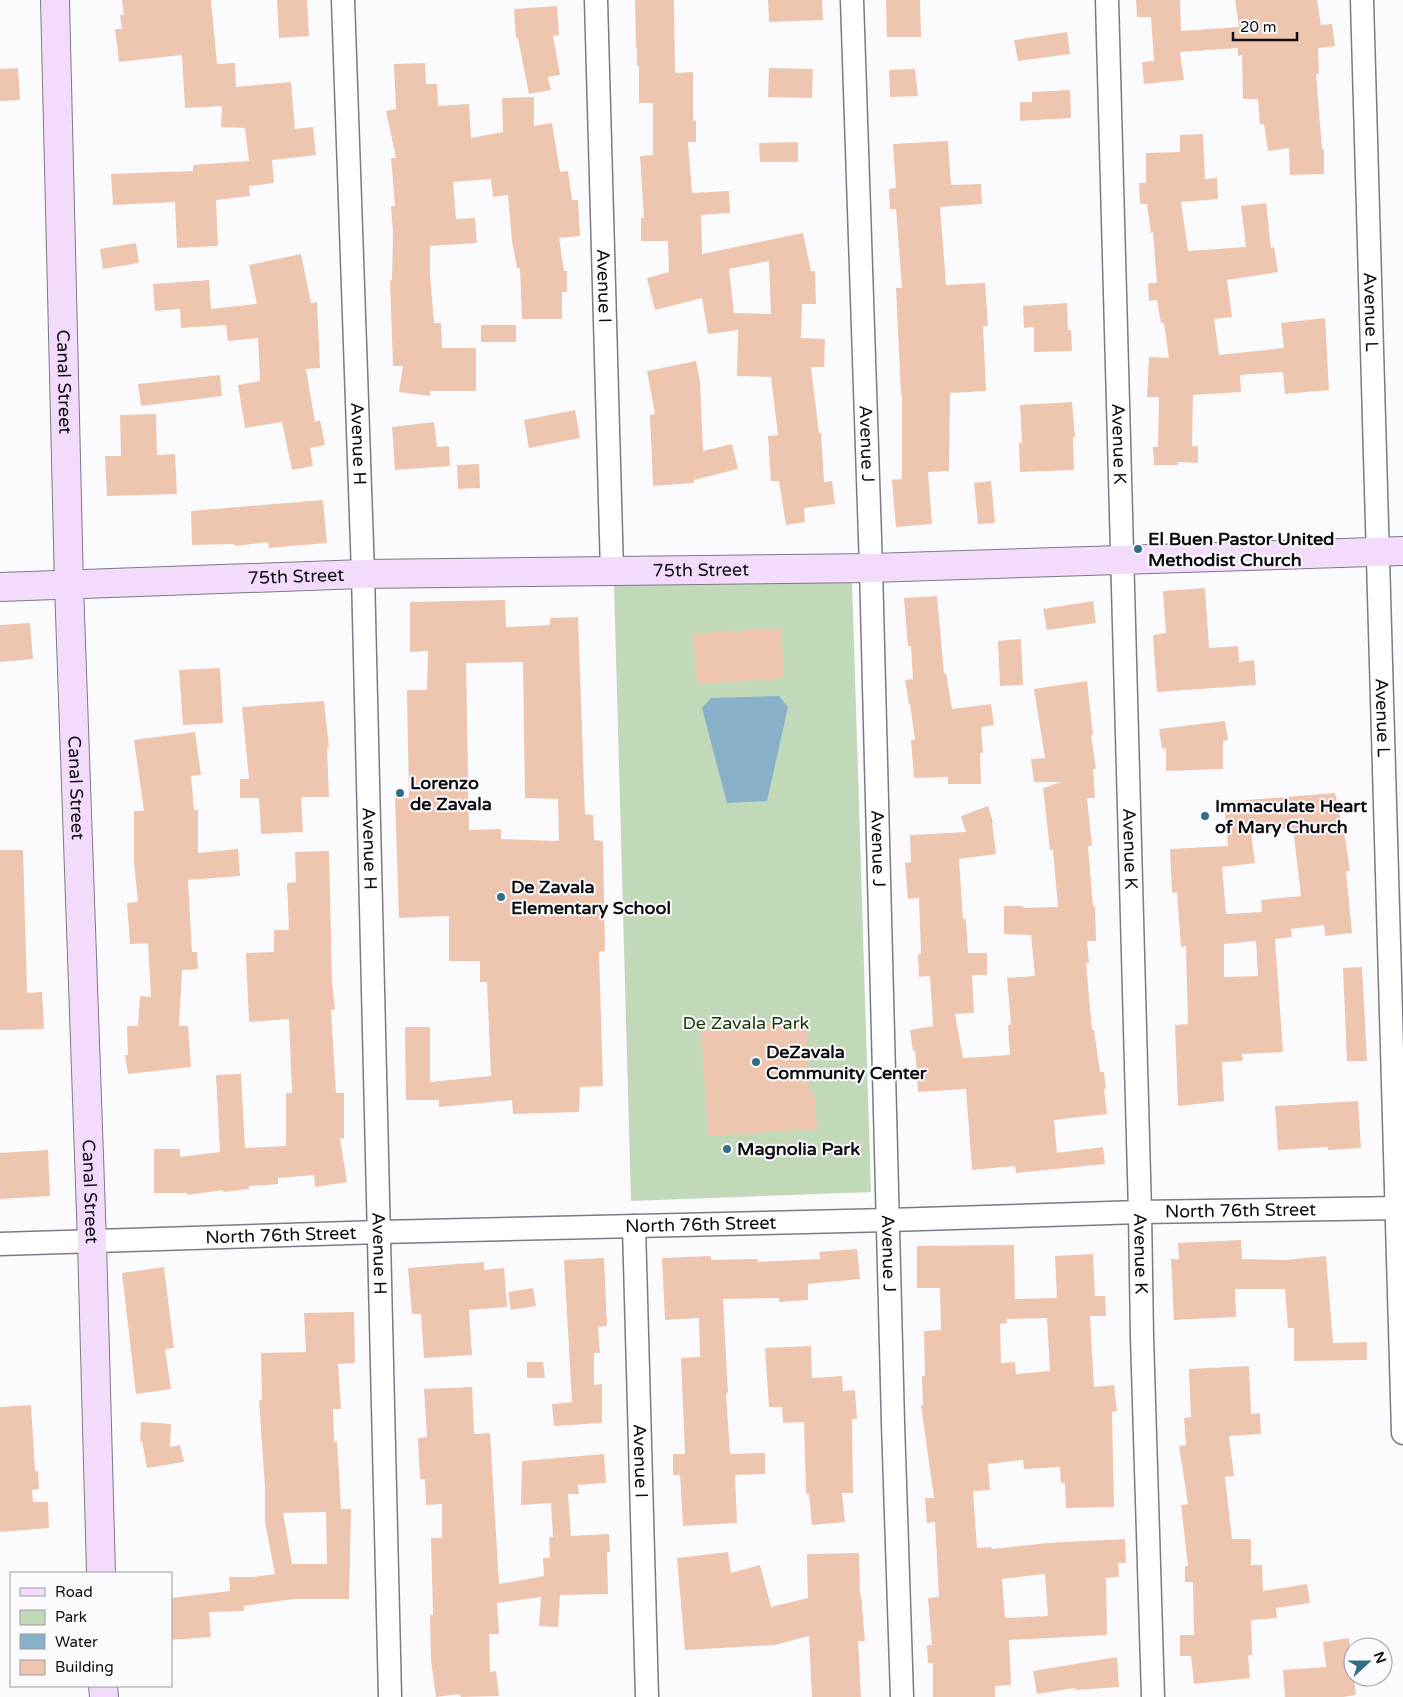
<svg xmlns="http://www.w3.org/2000/svg" width="1403" height="1697" viewBox="0 0 1403 1697" font-family="'Varela Round',sans-serif">
<style>
.green{fill:#c2d9b9}
.water{fill:#88b0c8}
.building{fill:#eec6af;fill-rule:evenodd}
.lines{fill:none;stroke-linecap:round;stroke-linejoin:round}
.street-casing{stroke:#7c7a86;stroke-width:25}
.secondary-casing{stroke:#7c7a86;stroke-width:30}
.street{stroke:#fff;stroke-width:22}
.secondary{stroke:#f3dcfb;stroke-width:28}
.poi-dot{fill:#326e85;stroke:#fbfbfe;stroke-width:2}
.labels{text-anchor:middle;stroke-width:4;stroke-linejoin:round;paint-order:stroke}
.street-label{font-size:18px;fill:#0e0e12;stroke:#fbfbfe}
.poi-label{font-size:18px;font-weight:bold;fill:#0e0e12;stroke:#fbfbfe;text-anchor:start}
.park-label{font-size:18px;fill:#153603;stroke:#fbfbfe}
</style>
<rect width="100%" height="100%" fill="#fbfbfe"/>
<polygon class="green" points="852,580 871,1192 631,1201 614,585"/>
<polygon class="water" points="779,696 788,707 767,801 727,803 702,708 711,698"/>
<g class="building">
<polygon points="122,0 211,0 217,64 235,63 236,87 291,82 295,129 313,127 316,155 272,160 274,183 249,186 250,196 216,200 218,246 177,248 175,202 113,205 111,174 193,171 193,165 249,161 245,128 221,127 222,106 185,108 182,55 119,62 115,29 122,29 120,15 124,15"/>
<polygon points="277,0 307,0 309,36 279,38"/>
<path d="M635 0H674L675 73 693 72V121H696V142H688L692 193 729 191 730 213 701 215 702 254 803 233 811 271H815L816 304H802L801 338 825 339 824 367H811L819 433H821L824 482 832 481 835 504 804 508 805 522 786 525 779 481H771L768 436 778 435 771 377 737 376 738 330 708 334 702 298 655 310 647 278 669 272 668 241H641V218H644L640 156 653 155V103H639V66H637V47H636ZM769 261 771 314 734 313 729 269Z"/>
<polygon points="768,0 822,0 823,20 769,22"/>
<polygon points="886,0 920,0 921,37 887,37"/>
<polygon points="1136,0 1180,0 1181,31 1239,27 1235,0 1317,0 1321,25 1332,24 1335,46 1318,48 1319,74 1316,74 1322,149 1324,149 1324,174 1290,175 1289,148 1268,151 1264,124 1260,125 1258,99 1243,99 1242,55 1238,56 1238,48 1180,52 1184,80 1144,84 1142,62 1154,61 1151,17 1137,17"/>
<polygon points="557,6 559,35 553,36 560,75 548,77 551,90 529,94 518,38 516,38 514,9"/>
<polygon points="1067,32 1070,54 1018,61 1014,40"/>
<polygon points="425,63 426,84 437,84 438,106 469,104 471,138 503,132 502,98 534,97 534,126 552,123 560,172 568,171 572,200 578,200 580,236 559,238 564,271 567,271 567,292 562,292 562,319 522,319 520,268 517,268 512,241 508,195 493,197 491,179 453,182 456,219 475,218 477,243 430,246 430,275 434,323 441,323 442,348 476,348 476,391 430,391 430,396 399,392 403,366 393,366 390,281 392,280 393,234 391,206 395,206 391,158 396,158 386,111 396,109 394,64"/>
<polygon points="18,68 20,100 0,101 0,69"/>
<polygon points="769,68 813,69 812,98 768,97"/>
<polygon points="915,69 918,96 890,97 889,70"/>
<polygon points="1070,90 1071,118 1020,121 1020,102 1032,102 1032,92"/>
<polygon points="1203,134 1205,179 1217,178 1218,199 1181,202 1188,251 1246,247 1241,206 1266,203 1271,248 1274,247 1278,272 1227,280 1232,317 1214,319 1219,355 1284,348 1281,323 1325,318 1329,390 1285,394 1283,372 1240,375 1241,392 1193,395 1192,446 1198,446 1198,463 1178,462 1178,465 1154,465 1153,447 1158,447 1159,397 1147,397 1149,357 1169,358 1164,323 1161,323 1157,300 1149,301 1148,283 1157,283 1153,232 1151,233 1147,204 1140,204 1139,183 1146,183 1146,153 1180,152 1180,135"/>
<polygon points="948,141 951,185 981,184 982,204 940,207 946,285 985,283 988,326 983,326 986,391 950,393 949,471 928,472 932,524 896,527 892,480 902,479 902,395 901,395 896,288 902,288 896,209 890,209 889,189 896,188 893,144"/>
<polygon points="798,142 798,162 760,162 759,143"/>
<polygon points="136,243 139,263 103,269 100,249"/>
<polygon points="301,254 311,303 317,302 320,368 306,369 315,422 320,420 325,445 310,448 313,466 292,470 282,422 245,428 238,385 260,381 258,338 228,341 226,325 181,328 180,309 155,311 153,284 209,280 211,309 257,304 249,265"/>
<polygon points="1067,303 1068,330 1071,330 1072,351 1034,352 1034,327 1024,328 1023,306"/>
<rect x="481" y="325" width="35" height="17"/>
<polygon points="696,361 700,381 703,451 732,444 738,469 694,480 694,483 653,486 650,415 655,414 647,371"/>
<polygon points="220,375 222,396 141,406 138,384"/>
<polygon points="1072,402 1075,437 1073,437 1074,470 1020,472 1019,443 1022,443 1020,405"/>
<polygon points="575,410 580,438 529,448 524,420"/>
<polygon points="156,414 157,455 175,454 177,494 107,496 105,456 121,456 120,415"/>
<polygon points="434,422 437,447 449,446 450,466 395,470 392,427"/>
<polygon points="479,464 480,488 458,489 457,465"/>
<polygon points="991,481 995,523 978,524 974,483"/>
<polygon points="323,500 327,543 269,548 268,542 235,546 234,544 192,545 191,511"/>
<polygon points="1205,588 1209,648 1238,646 1239,662 1254,660 1256,685 1157,692 1153,635 1166,633 1163,591"/>
<polygon points="937,596 944,674 946,673 952,709 991,704 994,725 981,727 983,753 980,753 981,784 948,784 948,777 914,778 911,740 915,740 910,704 909,704 905,680 913,679 911,646 908,646 904,598"/>
<path d="M505 600 506 627 550 625V618L578 617 585 814 593 815 594 840 603 841 605 951 599 952 603 1086 580 1087 579 1112 513 1114 512 1100 439 1107V1100H406L405 1027H430V1082L491 1076 487 982H480V961H449V916L399 918 395 798H409L407 690H427L428 651 410 652V602ZM523 662 525 798 558 799 559 841 501 839V829L469 830 466 663Z"/>
<polygon points="1093,601 1096,623 1047,630 1043,609"/>
<polygon points="30,623 33,659 0,662 0,625"/>
<polygon points="781,628 784,678 697,684 693,634"/>
<polygon points="1021,639 1023,685 1000,686 998,641"/>
<polygon points="220,668 223,723 183,725 179,670"/>
<polygon points="1087,681 1093,735 1091,735 1096,769 1093,769 1095,798 1087,798 1092,846 1088,846 1093,906 1095,906 1096,941 1087,941 1089,963 1086,963 1092,1030 1094,1030 1100,1072 1104,1072 1106,1089 1104,1089 1107,1114 1054,1120 1057,1153 1103,1147 1105,1164 1016,1173 1015,1166 972,1170 966,1089 918,1092 915,1050 913,1051 910,1030 933,1026 930,976 919,977 918,954 921,954 919,898 908,899 905,863 911,862 910,835 966,832 961,816 988,806 993,822 992,822 996,854 959,859 963,919 966,919 968,953 987,953 987,975 972,975 974,1013 955,1014 963,1058 1010,1055 1008,1025 1011,1024 1007,978 1035,976 1031,935 1004,934 1004,906 1023,906 1023,908 1058,907 1053,850 1050,850 1043,788 1061,782 1034,782 1031,759 1045,758 1034,689"/>
<polygon points="324,701 329,747 327,747 329,797 301,797 303,832 261,834 259,798 240,798 240,779 249,779 242,707"/>
<polygon points="1225,721 1228,740 1223,741 1223,769 1166,771 1166,748 1162,749 1159,729"/>
<polygon points="195,732 201,775 191,776 194,810 198,810 198,853 238,849 240,876 188,880 192,952 197,952 198,969 182,970 179,1026 188,1026 191,1067 128,1074 125,1055 128,1055 127,1026 138,1026 140,996 151,997 148,943 130,944 127,903 138,902 134,862 134,811 144,811 134,740"/>
<path d="M1335 793 1346 843 1350 871H1346L1352 933 1325 936 1324 925 1291 929 1292 937 1275 939 1283 1052 1242 1054 1243 1061 1222 1062 1224 1101 1178 1106 1175 1025 1188 1024 1186 946 1181 947 1177 892 1172 893 1170 849 1228 846 1224 802ZM1293 828 1301 896 1261 900 1262 912 1226 914 1222 867 1255 863 1251 833ZM1256 941 1258 976 1224 977V944Z"/>
<polygon points="0,850 23,850 27,993 42,992 44,1029 0,1030"/>
<polygon points="329,851 332,983 335,1009 331,1010 336,1093 344,1093 344,1139 340,1138 347,1182 315,1187 314,1175 278,1178 278,1184 249,1186 249,1189 223,1192 223,1190 187,1195 187,1193 154,1193 154,1149 180,1149 180,1157 220,1152 216,1075 241,1074 245,1148 286,1146 286,1093 292,1093 289,1019 249,1022 246,953 274,952 274,930 289,930 287,883 296,882 295,852"/>
<polygon points="1362,967 1367,1061 1347,1061 1343,968"/>
<polygon points="806,1021 811,1096 815,1096 817,1129 708,1136 701,1028"/>
<polygon points="1358,1101 1361,1148 1328,1150 1328,1147 1278,1150 1275,1106"/>
<polygon points="48,1150 50,1196 0,1199 0,1153"/>
<polygon points="1241,1240 1242,1259 1285,1260 1326,1256 1333,1343 1367,1342 1367,1360 1294,1361 1294,1328 1288,1328 1285,1289 1235,1289 1236,1317 1174,1320 1171,1259 1179,1259 1178,1243"/>
<path d="M1014 1245 1015 1299 1057 1298 1055 1256 1093 1254 1095 1296H1105L1106 1316H1090L1094 1387 1114 1385 1117 1411 1112 1412 1114 1507 1066 1508 1065 1483H1061L1060 1467 1024 1469 1023 1460 988 1464 990 1490 973 1491 977 1548 991 1547 992 1549 1047 1543 1125 1539 1126 1563H1118L1119 1577 1106 1578 1107 1635 1009 1640 1011 1685 995 1686V1697H933V1663H928L927 1645H932L928 1598 939 1597 935 1522 927 1523 925 1498H934L921 1405H923L922 1376H925L924 1331 941 1330 940 1288H917V1246ZM1047 1318 1050 1371 1016 1374 1015 1362 1001 1363 1000 1324 1007 1323 1006 1319ZM1045 1574 1048 1616 1005 1618 1002 1579Z"/>
<polygon points="857,1249 860,1279 808,1284 808,1300 779,1302 779,1298 723,1299 728,1393 726,1393 730,1454 765,1453 765,1474 735,1475 737,1523 683,1526 680,1475 673,1475 673,1454 685,1454 681,1358 700,1357 699,1318 665,1320 662,1258 711,1256 711,1260 758,1259 758,1262 820,1259 819,1252"/>
<polygon points="604,1258 607,1326 598,1327 600,1353 594,1353 594,1385 602,1384 602,1423 554,1426 552,1404 572,1402 564,1260"/>
<polygon points="484,1262 484,1270 504,1268 507,1307 469,1310 472,1355 424,1358 421,1314 412,1314 408,1268"/>
<polygon points="164,1267 174,1348 165,1349 171,1389 136,1394 122,1273"/>
<polygon points="533,1288 536,1306 511,1310 508,1292"/>
<path d="M354 1312 355 1363 338 1364 341 1409H333L334 1442H337L341 1509H351L349 1599H294L244 1606V1611L209 1612 211 1637 171 1640V1598L230 1591 229 1577H252L275 1574 265 1522V1488L259 1400H262L261 1353 306 1352 304 1313ZM326 1512 327 1564H292L283 1513Z"/>
<polygon points="811,1346 812,1378 842,1376 843,1391 855,1390 857,1419 852,1419 853,1493 842,1493 845,1522 812,1525 809,1494 806,1494 804,1422 783,1423 782,1407 769,1407 765,1348"/>
<polygon points="527,1362 543,1362 545,1378 527,1378"/>
<polygon points="1249,1366 1251,1414 1260,1413 1261,1434 1229,1436 1234,1476 1225,1477 1232,1539 1251,1539 1251,1565 1262,1565 1263,1591 1307,1584 1310,1603 1276,1608 1277,1618 1251,1620 1252,1655 1248,1655 1250,1678 1194,1684 1191,1656 1180,1656 1180,1635 1194,1635 1193,1582 1185,1582 1185,1566 1188,1566 1181,1505 1188,1504 1179,1446 1186,1445 1184,1418 1191,1417 1189,1369"/>
<polygon points="472,1387 474,1434 490,1433 499,1584 544,1576 543,1558 550,1558 549,1537 553,1537 551,1503 521,1505 522,1461 604,1454 606,1483 578,1485 579,1494 568,1494 571,1536 609,1534 610,1552 607,1552 608,1594 560,1595 558,1627 539,1626 541,1597 497,1603 499,1634 489,1634 490,1672 496,1671 499,1696 461,1697 460,1694 436,1697 431,1660 430,1615 433,1615 431,1538 442,1538 442,1504 426,1505 425,1479 420,1479 418,1438 427,1437 424,1389"/>
<polygon points="31,1405 35,1471 38,1471 39,1489 32,1490 33,1502 48,1502 49,1528 0,1532 0,1407"/>
<polygon points="141,1422 171,1424 170,1447 180,1445 184,1462 147,1468 142,1441 140,1441"/>
<polygon points="728,1552 731,1573 760,1565 771,1607 808,1598 807,1554 859,1553 860,1595 861,1595 865,1641 858,1641 861,1697 812,1697 809,1636 775,1645 685,1650 677,1558"/>
<polygon points="1349,1638 1356,1695 1343,1697 1285,1697 1283,1670 1326,1667 1323,1642"/>
<polygon points="1117,1657 1119,1687 1076,1690 1075,1688 1037,1694 1033,1671"/>
</g>
<g class="lines">
<defs>
<g id="street">
<path id="s1" d="M343 0 363 574 390 1697"/>
<path id="s2" d="M596 0 612 572"/>
<path id="s3" d="M852 0 871 568 893 1423 902 1697"/>
<path id="s4" d="M1107 0 1140 1212 1142 1337 1153 1697"/>
<path id="s5" d="M1362 0 1403 1433"/>
<path id="s6" d="M634 1226 647 1697"/>
<path id="s7" d="M0 1244 380 1232 889 1220 1140 1212 1403 1208"/>
</g>
<g id="secondary">
<path id="s8" d="M55 0 69 585 92 1242 101 1573"/>
<path id="s9" d="M0 587 363 574 871 568 1403 551"/>
<polyline points="103,1686 104,1697"/>
</g>
</defs>
<use href="#street" class="street-casing"/>
<use href="#secondary" class="secondary-casing"/>
<use href="#street" class="street"/>
<use href="#secondary" class="secondary"/>
</g>
<g class="poi-dot">
<circle cx="1138" cy="549" r="5"/>
<circle cx="400" cy="793" r="5"/>
<circle cx="1205" cy="816" r="5"/>
<circle cx="501" cy="897" r="5"/>
<circle cx="756" cy="1062" r="5"/>
<circle cx="727" cy="1149" r="5"/>
</g>
<g class="labels">
<g class="street-label">
<text dy="6" stroke="none"><textPath href="#s2" startOffset="286">Avenue I</textPath></text>
<text dy="6" stroke="none"><textPath href="#s5" startOffset="312">Avenue L</textPath></text>
<text dy="6" stroke="none"><textPath href="#s8" startOffset="382">Canal Street</textPath></text>
<text dy="6" stroke="none"><textPath href="#s1" startOffset="444">Avenue H</textPath></text>
<text dy="6" stroke="none"><textPath href="#s3" startOffset="444">Avenue J</textPath></text>
<text dy="6" stroke="none"><textPath href="#s4" startOffset="444">Avenue K</textPath></text>
<text dy="6" stroke="none"><textPath href="#s9" startOffset="701">75th Street</textPath></text>
<text dy="6" stroke="none"><textPath href="#s9" startOffset="296">75th Street</textPath></text>
<text dy="6" stroke="none"><textPath href="#s5" startOffset="718">Avenue L</textPath></text>
<text dy="6" stroke="none"><textPath href="#s8" startOffset="788">Canal Street</textPath></text>
<text dy="6" stroke="none"><textPath href="#s1" startOffset="849">Avenue H</textPath></text>
<text dy="6" stroke="none"><textPath href="#s3" startOffset="849">Avenue J</textPath></text>
<text dy="6" stroke="none"><textPath href="#s4" startOffset="849">Avenue K</textPath></text>
<text dy="6" stroke="none"><textPath href="#s8" startOffset="1192">Canal Street</textPath></text>
<text dy="6" stroke="none"><textPath href="#s7" startOffset="1241">North 76th Street</textPath></text>
<text dy="6" stroke="none"><textPath href="#s7" startOffset="701">North 76th Street</textPath></text>
<text dy="6" stroke="none"><textPath href="#s7" startOffset="281">North 76th Street</textPath></text>
<text dy="6" stroke="none"><textPath href="#s1" startOffset="1254">Avenue H</textPath></text>
<text dy="6" stroke="none"><textPath href="#s3" startOffset="1254">Avenue J</textPath></text>
<text dy="6" stroke="none"><textPath href="#s4" startOffset="1254">Avenue K</textPath></text>
<text dy="6" stroke="none"><textPath href="#s6" startOffset="235">Avenue I</textPath></text>
</g>
<g class="poi-label">
<text x="1148" y="545">El Buen Pastor United<tspan x="1148" dy="21">Methodist Church</tspan></text>
<text x="410" y="789">Lorenzo<tspan x="410" dy="21">de Zavala</tspan></text>
<text x="1215" y="812">Immaculate Heart<tspan x="1215" dy="21">of Mary Church</tspan></text>
<text x="511" y="893">De Zavala<tspan x="511" dy="21">Elementary School</tspan></text>
<text x="766" y="1058">DeZavala<tspan x="766" dy="21">Community Center</tspan></text>
<text x="737" y="1155">Magnolia Park</text>
</g>
<g class="park-label">
<text x="746" y="1029">De Zavala Park</text>
</g>
</g>
<rect x="10" y="1572" width="162" height="115" fill="#fbfbfe" stroke="#9c9ca0"/>
<rect x="20" y="1588" width="25" height="8" fill="#f3dcfb" stroke="#9c9ca0"/>
<text x="55" y="1597" font-size="15" fill="#0e0e12">Road</text>
<rect x="20" y="1610" width="25" height="15" fill="#c2d9b9" stroke="#9c9ca0"/>
<text x="55" y="1622" font-size="15" fill="#0e0e12">Park</text>
<rect x="20" y="1634" width="25" height="15" fill="#88b0c8" stroke="#9c9ca0"/>
<text x="55" y="1647" font-size="15" fill="#0e0e12">Water</text>
<rect x="20" y="1660" width="25" height="15" fill="#eec6af" stroke="#9c9ca0"/>
<text x="55" y="1672" font-size="15" fill="#0e0e12">Building</text>
<g transform="translate(1368 1662) rotate(69)"><circle r="24" fill="#fbfbfe" stroke="#9c9ca0"/>
<path d="M0-4L9 19L0 12L-9 19Z" fill="#326e85"/>
<text y="-8" font-size="14" font-weight="bold" text-anchor="middle" fill="#0e0e12">N</text>
</g>
<path d="M1233 32v8h64v-8" fill="none" stroke="#0e0e12" stroke-width="2.5"/>
<text x="1240" y="32" font-size="15" fill="#0e0e12" stroke="#fbfbfe" stroke-width="4" paint-order="stroke">20 m</text>
</svg>
